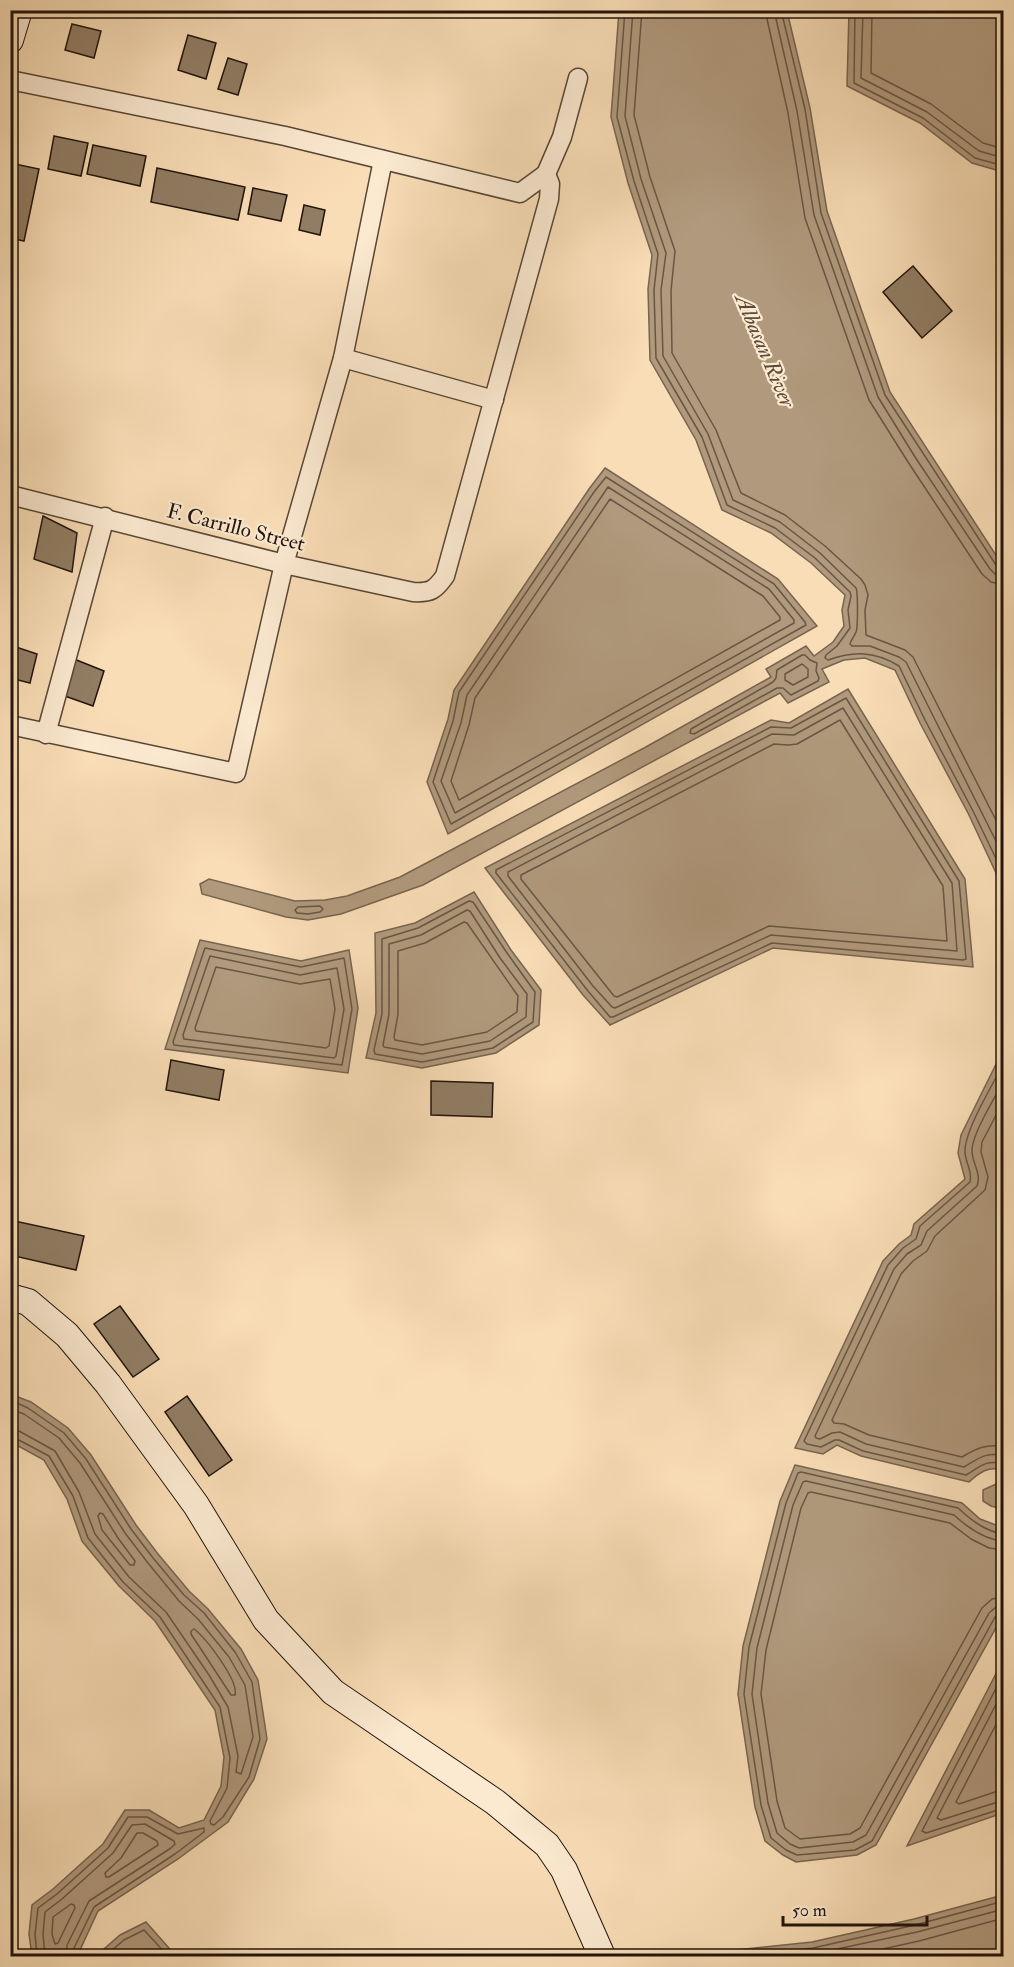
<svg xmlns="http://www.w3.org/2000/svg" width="1014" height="1967" viewBox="0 0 1014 1967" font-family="'IM FELL Double Pica',serif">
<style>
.water{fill:#b0997c;stroke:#77644f;stroke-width:1.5}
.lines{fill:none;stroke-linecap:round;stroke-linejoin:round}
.shore{stroke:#685644;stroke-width:1.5}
.building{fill:#917d64;stroke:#21140c;stroke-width:1.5}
.street-casing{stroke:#574636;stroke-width:21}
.secondary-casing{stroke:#21140c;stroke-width:28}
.street{stroke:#fbe9d0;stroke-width:18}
.secondary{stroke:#fbe9d0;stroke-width:26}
.labels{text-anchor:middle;stroke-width:4.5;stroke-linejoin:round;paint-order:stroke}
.street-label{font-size:21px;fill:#21140c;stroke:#fbe9d0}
.water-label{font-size:22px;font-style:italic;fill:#5a4939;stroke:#fbe9d0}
</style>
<rect width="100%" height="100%" fill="#f9ddb6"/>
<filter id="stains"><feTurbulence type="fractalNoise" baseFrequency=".00333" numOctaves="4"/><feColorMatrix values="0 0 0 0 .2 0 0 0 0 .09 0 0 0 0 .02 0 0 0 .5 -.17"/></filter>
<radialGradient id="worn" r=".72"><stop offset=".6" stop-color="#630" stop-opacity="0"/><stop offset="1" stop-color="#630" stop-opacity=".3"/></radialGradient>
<g class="water">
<polygon points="619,11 787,11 810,108 827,211 890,392 1003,566 1003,915 996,873 968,813 920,723 895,670 865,658 844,660 822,669 829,682 788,703 780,693 423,885 341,914 308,920 286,917 202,894 200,884 209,879 295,901 325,900 347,896 400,877 644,748 771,677 766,669 806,646 814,656 833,642 844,626 842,610 845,595 811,563 771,533 722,510 696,440 650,360 648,289 652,255 628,183 611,117"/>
<polygon points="849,11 1003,11 1003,172 972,163 920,123 847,86"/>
<polygon points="605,468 778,579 817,626 448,834 427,782 448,719 454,690 589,489"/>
<polygon points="848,689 965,879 973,967 773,948 610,1025 583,995 485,868 771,720 789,723"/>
<polygon points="474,892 511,950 541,990 539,1025 496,1053 422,1068 366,1058 376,1013 375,933 415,923"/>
<polygon points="200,940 301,961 349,950 358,1008 348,1073 165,1049"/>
<path d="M1003 1050V1470C988 1466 980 1472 969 1482L861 1456 837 1445 823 1454 795 1448 883 1261 899 1244 911 1235 914 1224 965 1179 958 1153 961 1135Z"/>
<polygon points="10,1394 31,1402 68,1428 91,1455 136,1525 158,1554 189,1591 208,1609 241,1649 258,1680 267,1739 254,1779 228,1822 178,1859 98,1911 80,1950 80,1956 32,1956 29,1934 32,1905 53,1889 103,1844 125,1810 149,1810 179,1828 204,1820 221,1786 224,1757 215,1710 155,1621 119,1586 82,1541 67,1499 44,1460 11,1442"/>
<polygon points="795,1465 962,1503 980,1519 1004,1528 1003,1615 876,1845 857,1855 796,1862 783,1855 765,1841 755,1807 738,1694 743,1646 780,1501"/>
<polygon points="996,1484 1003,1486 1003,1509 991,1506 983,1501 983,1490"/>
<polygon points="1003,1660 1003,1813 907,1846"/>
<polygon points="1003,1895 1003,1956 680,1956 812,1942 914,1919"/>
<polygon points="146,1922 176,1956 96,1956 120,1935"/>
</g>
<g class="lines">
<g class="shore">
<path d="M625 10 617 117 634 181 658 254 654 290 656 358 702 437 727 505 775 528 815 558 850 592 851 596 848 610 850 628 837 646 826 655 825 658 828 660C854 651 875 651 899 666L925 720 973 811 1002 871 1004 880"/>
<path d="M633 10 625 116 641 179 666 253 661 290 663 356 708 434 733 500 780 522 820 553 856 588C858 592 858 628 856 632 854 637 851 640 850 644L852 646H870L899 657 906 662 1004 857"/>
<polyline points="642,10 634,115 650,177 675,251 671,291 672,353 716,430 741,493 785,515 825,546 861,579 865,585 868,595 865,610 866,635 905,650 913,657 1004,836"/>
<polyline points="765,10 788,113 805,218 869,400 908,462 982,574 991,582 1004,585"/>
<polyline points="774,10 797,111 814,215 878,397 915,457 990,569 995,574 1004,576"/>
<polyline points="781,10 805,109 821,213 885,395 996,565 1004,568"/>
<polyline points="855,10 854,83 923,118 975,158 1004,166"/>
<polyline points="863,10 861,78 927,112 979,151 1004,158"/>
<polyline points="872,10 871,73 931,104 983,143 1004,149"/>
<polygon points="606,477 774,584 805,622 806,625 451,824 433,782 453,721 459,692 594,492"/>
<polygon points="608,487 769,589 794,620 794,623 455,813 441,781 461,723 467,695"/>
<polygon points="610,499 763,596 780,617 780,620 459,800 451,781 469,725 475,698"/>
<polygon points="802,655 805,655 810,660 817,663 816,671 819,678 818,681 791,695 783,688 777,688 694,734 690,733 691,729 773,682 776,678 777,670"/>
<polygon points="802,664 808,669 808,677 793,685 785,680 785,674"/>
<polygon points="846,698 959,881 966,959 963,960 772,943 613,1017 610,1017 588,991 496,873 496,870 771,727 791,728"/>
<polygon points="843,708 952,883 957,951 771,935 615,1008 612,1007 593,986 508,876 508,872 772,734 794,735"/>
<polygon points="840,720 943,886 947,941 769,926 617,997 614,996 521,879 521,875 774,744 788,745 797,744"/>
<polygon points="469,901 473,902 507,953 535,992 533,1022 493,1048 422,1062 375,1054 374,1050 382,1014 382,939 418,928"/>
<polygon points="320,906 323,909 320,912 308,914 297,913 295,910 298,907"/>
<polygon points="467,910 470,911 500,958 527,994 526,1017 490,1041 422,1054 384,1047 383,1045 389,1014 389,944 421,935"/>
<polygon points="464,922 467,923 518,996 517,1012 487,1032 422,1045 395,1040 394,1037 398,1014 398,951 425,943"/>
<polygon points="205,948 301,967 344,958 352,1009 342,1065 174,1045 173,1042"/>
<polygon points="210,956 300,975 337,968 344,1009 336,1056 334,1058 184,1039 183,1035"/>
<polygon points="216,967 300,984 330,979 335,1009 329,1046 326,1048 196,1031 195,1028"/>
<path d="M1004 1063C993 1084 966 1128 965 1150 964 1161 973 1171 970 1182L920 1226 916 1239 903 1248 888 1265 804 1441 807 1444 821 1447 835 1440H839L863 1451 966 1475C980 1467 985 1459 1004 1464"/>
<path d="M1004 1080C995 1098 974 1130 972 1149 971 1162 982 1173 977 1186L927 1231 921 1245 907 1254 894 1269 815 1436 816 1438 820 1439 832 1433 840 1432 866 1444 964 1467C978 1459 986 1451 1004 1456"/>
<path d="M1004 1100 982 1142 981 1152 988 1177 985 1190 935 1236 927 1251 913 1261 901 1274 832 1420 834 1423 844 1424 869 1435 962 1457C975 1449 987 1443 1004 1447"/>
<polyline points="10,1400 28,1408 64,1433 86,1459 131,1529 153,1558 184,1595 204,1613 235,1652 252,1682 260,1739 249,1777 223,1817 214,1825 211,1824 210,1821 227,1788 230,1758 220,1707 160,1617 123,1582 88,1538 73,1496 49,1456 15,1438 10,1437"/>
<polyline points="10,1409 24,1414 59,1438 80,1463 125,1533 148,1563 179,1601 198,1619 229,1657 245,1685 253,1737 241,1774 236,1772 238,1756 228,1707 209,1675 166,1612 129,1577 95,1534 79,1492 55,1451 19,1431 10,1430"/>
<polygon points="100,1513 103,1514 118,1538 135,1561 134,1565 130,1565 102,1530 98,1516"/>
<path d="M1004 1534C986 1532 971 1520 958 1508L801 1472 798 1473 786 1503 749 1647 744 1694 761 1805 771 1838 786 1850 797 1855 855 1850 872 1841 995 1617 999 1614 1004 1613"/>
<path d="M1004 1541C985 1540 967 1527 954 1515L806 1481 803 1482 793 1505 757 1648 752 1694 768 1803 777 1833 790 1844 799 1848 853 1842 866 1835 989 1613 996 1607 1004 1606"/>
<polyline points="1004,1550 989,1548 971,1539 950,1523 811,1492 808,1493 801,1508 766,1650 761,1694 777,1801 785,1828 800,1839 850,1834 860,1828 982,1608 992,1599 1004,1597"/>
<path d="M194 1629C206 1638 239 1681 235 1695H231L191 1634V1631Z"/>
<polyline points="1004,1673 922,1831 926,1833 1004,1808"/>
<polyline points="1004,1689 937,1818 941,1820 1004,1800"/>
<polyline points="1004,1709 956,1802 959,1804 995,1792 1004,1791"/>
<polygon points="137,1833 143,1833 157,1841 158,1845 109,1877 106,1877 105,1873 121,1858"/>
<polygon points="71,1904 74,1905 75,1908 58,1943 55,1944 52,1934 53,1917"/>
<polyline points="37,1956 35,1934 38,1908 57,1894 108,1848 128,1817 147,1817 178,1834 204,1828 204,1832 175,1854 94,1907 74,1948 74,1956"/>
<polyline points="45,1956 43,1934 45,1912 62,1899 113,1853 132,1825 145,1824 174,1841 175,1844 171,1848 89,1901 67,1945 67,1956"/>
<polyline points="105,1956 124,1940 144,1930 168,1956"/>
<polyline points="735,1956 813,1948 915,1925 1004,1901"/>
<polyline points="804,1956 917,1932 1004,1909"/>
<polyline points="851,1956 919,1941 1004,1918"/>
</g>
</g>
<g class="building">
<polygon points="72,24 101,31 94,58 65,50"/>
<polygon points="188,35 216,43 206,79 178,70"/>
<polygon points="228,58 247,64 238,95 218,89"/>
<polygon points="54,136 88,143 81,176 48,169"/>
<polygon points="93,145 146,156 140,186 87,174"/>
<polygon points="10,163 39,169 24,241 10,238"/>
<polygon points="157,168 245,187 238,220 151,202"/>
<polygon points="253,188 287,195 281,221 248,214"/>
<polygon points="304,205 325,210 320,235 299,230"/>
<polygon points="913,266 952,311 922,338 883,292"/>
<polygon points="43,516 77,533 72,572 34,559"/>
<polygon points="10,645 37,654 30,683 10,678"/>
<polygon points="74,659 104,671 93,706 62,695"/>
<polygon points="10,760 15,761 10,777"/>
<polygon points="171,1060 224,1070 219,1100 166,1090"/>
<polygon points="431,1081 493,1083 492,1117 431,1115"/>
<polygon points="10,1220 84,1236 76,1270 10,1255"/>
<polygon points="120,1306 159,1359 133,1377 94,1324"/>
<polygon points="187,1396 232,1460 209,1476 165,1412"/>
</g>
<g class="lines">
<defs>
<g id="street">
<path d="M10 80 285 136 520 193 546 174 550 184 549 199 445 576C435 590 431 593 413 592L284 564 10 495"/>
<polyline points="546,174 562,137 578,78"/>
<polyline points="343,358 494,400"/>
<polyline points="10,725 236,773 284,564 343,358 383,160"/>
<polyline points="46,734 105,517"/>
</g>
<g id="secondary">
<polyline points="10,40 19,10"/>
<polyline points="10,1297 28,1302 67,1335 108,1384 196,1505 266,1620 333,1692 495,1802 547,1845 564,1870 602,1956"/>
</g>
</defs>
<use href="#street" class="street-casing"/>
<use href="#secondary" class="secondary-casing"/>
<use href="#street" class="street"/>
<use href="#secondary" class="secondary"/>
</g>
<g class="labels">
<g class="street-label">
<text transform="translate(236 527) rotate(14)" y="7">F. Carrillo Street</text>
</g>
<g class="water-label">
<text transform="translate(766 350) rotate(67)" y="8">Albasan River</text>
</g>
</g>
<rect width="1014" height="1967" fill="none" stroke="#f9ddb6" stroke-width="36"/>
<rect x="12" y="12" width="990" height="1943" fill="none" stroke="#21140c" stroke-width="3"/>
<rect x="18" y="18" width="978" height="1931" fill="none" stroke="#21140c" stroke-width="1.5"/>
<path d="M783 1916v9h144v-9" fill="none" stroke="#21140c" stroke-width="3"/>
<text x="792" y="1916" font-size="18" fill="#21140c" stroke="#fbe9d0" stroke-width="4.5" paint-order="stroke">50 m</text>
<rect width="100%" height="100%" filter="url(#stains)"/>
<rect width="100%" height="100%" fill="url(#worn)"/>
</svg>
